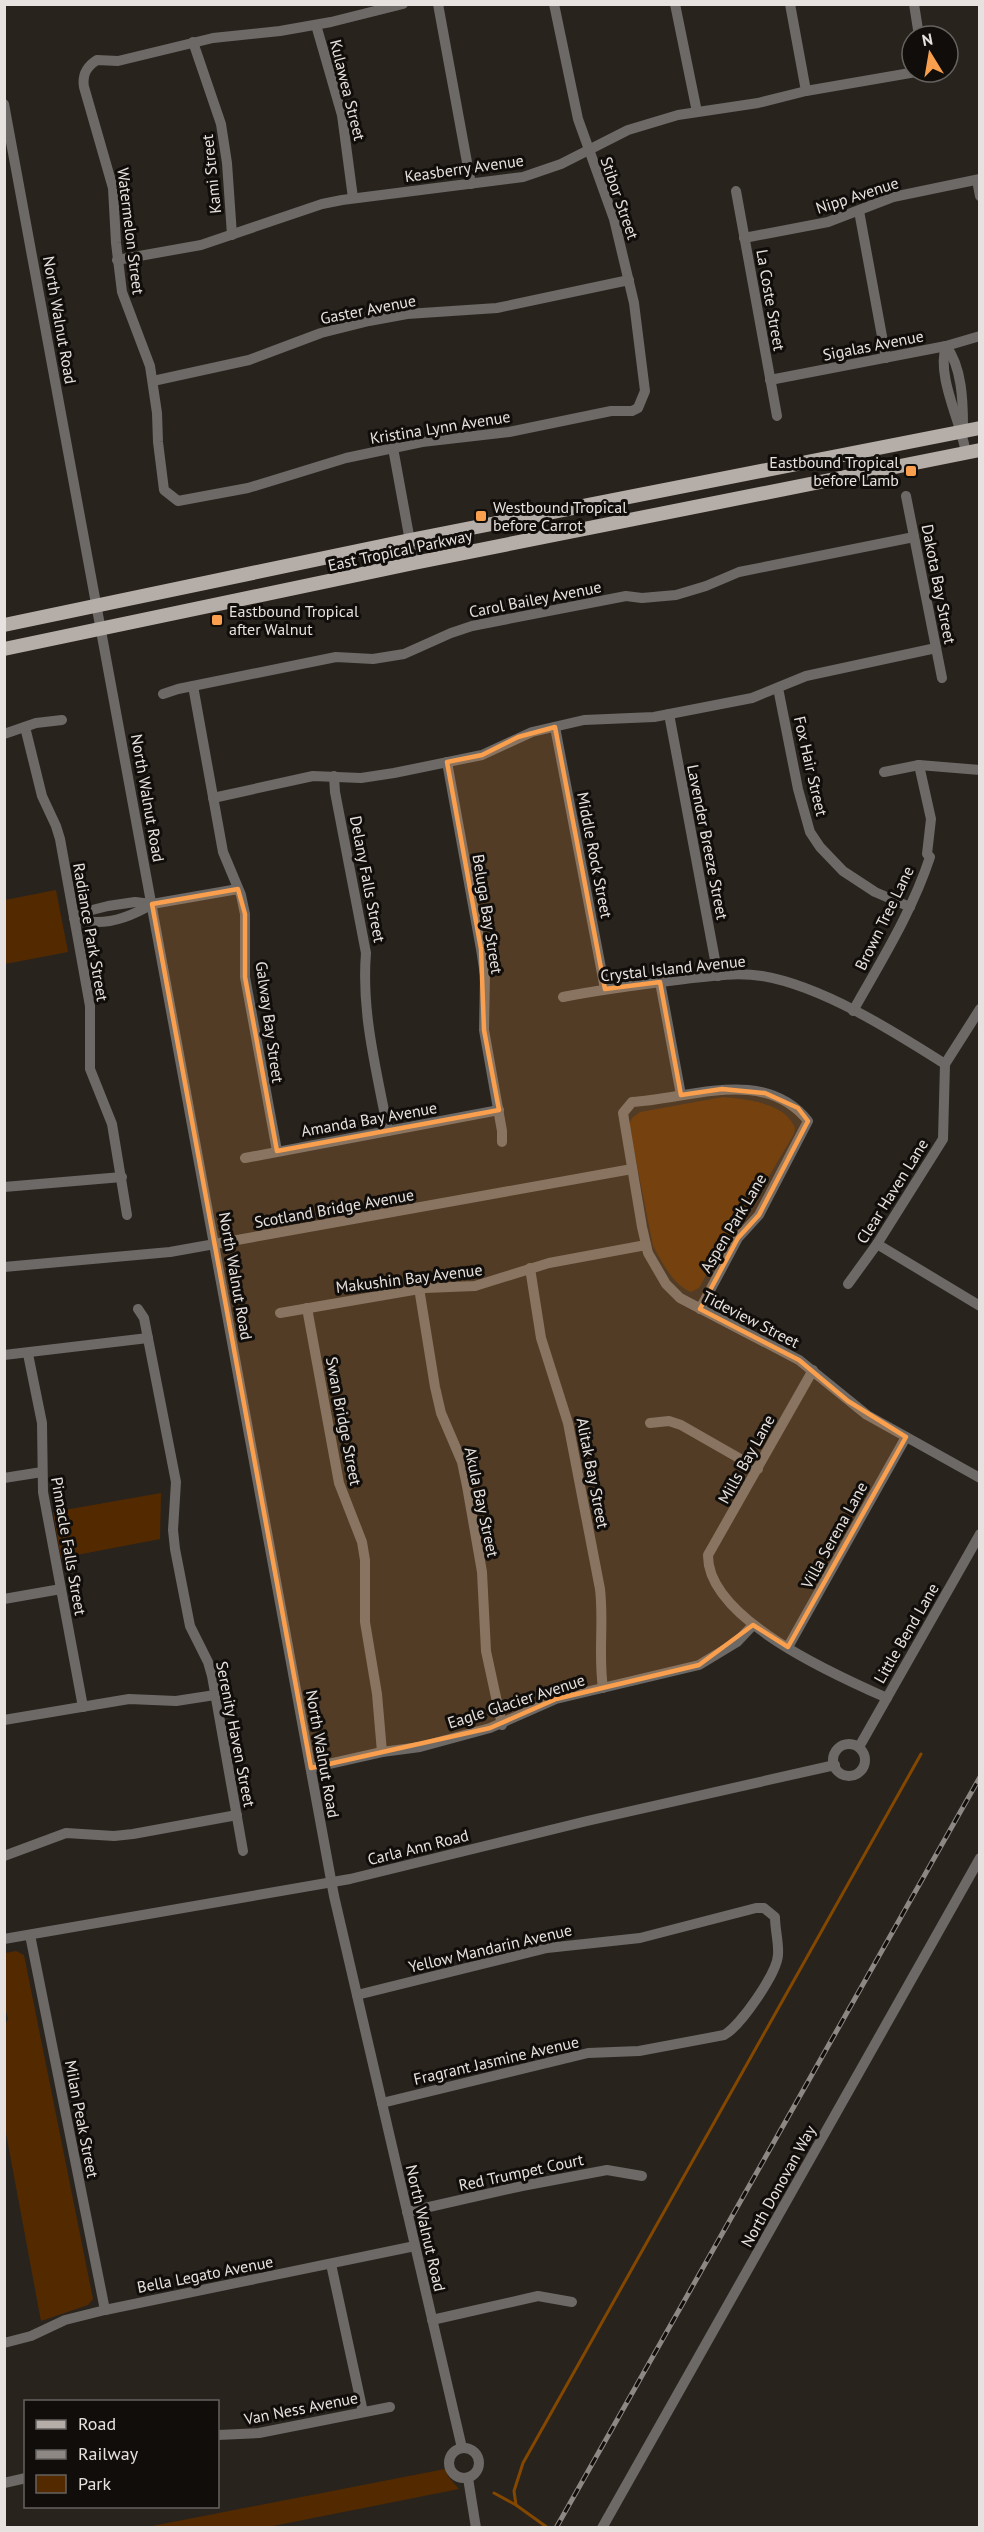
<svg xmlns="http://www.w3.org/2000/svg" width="984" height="2532" viewBox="0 0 984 2532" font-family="'PT Sans',sans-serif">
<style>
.green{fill:#532a00}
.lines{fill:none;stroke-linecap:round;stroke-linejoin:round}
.stream{stroke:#834700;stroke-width:3}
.minor{stroke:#6c6966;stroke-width:10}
.major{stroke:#b5ada8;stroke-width:14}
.rail-casing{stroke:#8d8884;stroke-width:5}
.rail{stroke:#100d0a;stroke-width:3;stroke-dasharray:9;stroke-linecap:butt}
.marked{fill:#f99f4d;fill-opacity:0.2;stroke:#f99f4d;stroke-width:4.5;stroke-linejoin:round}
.poi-dot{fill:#f99f4d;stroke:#100d0a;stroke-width:2}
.labels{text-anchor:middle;stroke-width:6;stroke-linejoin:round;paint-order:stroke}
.street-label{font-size:16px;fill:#e7e2df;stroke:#100d0a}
.poi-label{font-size:16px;fill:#e7e2df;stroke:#100d0a;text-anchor:start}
</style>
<rect width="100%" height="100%" fill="#29231d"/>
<g class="green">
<polygon points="56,890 68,952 5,964 5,900"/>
<path d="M723 1097C746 1099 786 1103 795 1128L794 1134 746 1215 727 1237 699 1288 691 1292C673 1285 662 1262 653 1246L629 1125 632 1118 640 1112Z"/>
<polygon points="161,1493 160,1539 61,1558 53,1512"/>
<polygon points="16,1951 24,1955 93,2299 88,2305 41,2321 5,2128 4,2027 8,2019 4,2003 5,1953"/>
<polygon points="445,2469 448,2476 459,2489 268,2527 147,2527"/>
</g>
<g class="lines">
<g class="stream">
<polyline points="494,2493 516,2505"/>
<polyline points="548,2528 516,2505 514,2491 523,2463 921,1754"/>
</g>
<g class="minor">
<path d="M403 4 331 22 280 31 213 38 118 61 97 60C86 67 82 75 84 87L113 188 116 243 122 292 150 366 157 413 158 442 164 490 178 501 248 488 346 458 422 442 509 432 611 411H632L638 408 645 391 634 303 614 219 578 119 554 4"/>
<polyline points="438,4 471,184"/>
<polyline points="675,4 697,112"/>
<polyline points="790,4 806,91"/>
<polyline points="914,4 919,36"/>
<polyline points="316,25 342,115 353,198"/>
<polyline points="193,42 221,124 227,163 232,235"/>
<polyline points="4,104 334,1896 462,2448"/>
<polyline points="977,180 980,196"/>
<polyline points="736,191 777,416"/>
<polyline points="859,211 886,358"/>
<polyline points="744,238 828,222 893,197 980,179"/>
<polyline points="117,260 201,245 322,204 342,200 523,177 561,164 628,130 678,115 758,103 806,91 916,72"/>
<path d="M946 346C936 376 961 422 966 453"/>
<path d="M946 346C962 367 963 401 963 426"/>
<polyline points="770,380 946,346 980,336"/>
<polyline points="153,381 249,360 321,333 369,321 407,314 497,308 629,280"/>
<polyline points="393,448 414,563"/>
<polyline points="906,496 942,678"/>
<polyline points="193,686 223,852 241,895 245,914 245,977 277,1151"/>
<polyline points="778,688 798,789 810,832 820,847 843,871 875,892 910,907"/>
<polyline points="163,694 178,689 336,657 373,659 404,654 451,633 472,626 626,596 642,598 676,595 706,586 739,572 914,537"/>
<polyline points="669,714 718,976"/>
<polyline points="25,727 42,796 56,826 60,839 90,1006 90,1069 112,1124 127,1215"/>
<polyline points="555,727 605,989"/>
<polyline points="4,734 36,723 62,720"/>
<polyline points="447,762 481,949 485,975 484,1030 502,1131 502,1142"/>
<polyline points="884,772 919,765 980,770"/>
<path d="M334 776 335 792 366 953C361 1013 377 1072 388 1131"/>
<polyline points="213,798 313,776 361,778 394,773 482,755 532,732 584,720 654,717 752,698 806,676 936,648"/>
<polyline points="74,918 84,912 108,906 135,902 152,904 238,889"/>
<path d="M74 918C101 928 129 918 152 904"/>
<polyline points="660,982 681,1095"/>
<path d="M563 997C603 989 644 984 685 979 710 976 736 972 762 976 822 986 893 1031 945 1064"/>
<path d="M853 1011C881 961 912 912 930 857L927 854 931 819 919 765"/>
<polyline points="245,1158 499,1110"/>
<polyline points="4,1187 122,1177"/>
<polyline points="877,1244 980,1306"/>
<polyline points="4,1267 170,1252 632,1169"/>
<path d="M530 1268 541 1338 568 1423 600 1589C604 1623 598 1654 603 1688"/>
<polyline points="848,1284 877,1244 943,1139 945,1064 980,1009"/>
<polyline points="419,1288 435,1387 441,1413 462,1462 467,1486 482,1572 486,1651 502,1725"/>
<polyline points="307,1308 339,1483 362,1542 365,1560 365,1622 377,1694 382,1752"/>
<polyline points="138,1309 144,1318 176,1482 173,1530 175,1549 190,1626 208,1662 212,1676 243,1851"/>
<path d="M700 1309 738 1238 759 1215 808 1121C764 1066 690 1099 632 1102L623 1113 642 1227 648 1253 666 1284 680 1298 799 1360 867 1415 980 1478"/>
<polyline points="280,1313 425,1288 475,1286 549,1263 646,1245"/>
<polyline points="28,1354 42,1423 43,1492 83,1707"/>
<polyline points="4,1355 148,1338"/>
<path d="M813 1370 708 1555C707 1619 837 1676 887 1698"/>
<polyline points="650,1423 669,1421 681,1425 758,1469"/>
<polyline points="4,1478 42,1472"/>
<polyline points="4,1599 61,1589"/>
<polyline points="788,1647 906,1437"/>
<polyline points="4,1720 129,1699 176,1701 215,1695"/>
<circle cx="849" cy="1760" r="16"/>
<polyline points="859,1747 980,1534"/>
<polyline points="311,1768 382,1752 420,1747 490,1728 556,1699 699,1665 737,1642 753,1625"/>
<polyline points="4,1856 66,1833 114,1836 133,1834 237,1815"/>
<polyline points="30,1935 105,2310"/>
<polyline points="4,1939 350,1879 587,1821 835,1765"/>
<path d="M357 1995 547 1948 640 1938 756 1908H764L775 1917C775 1930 779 1943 778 1955 777 1973 740 2027 724 2035L639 2051 588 2053 382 2103"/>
<polyline points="407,2212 522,2186 607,2170 642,2176"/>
<polyline points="331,2264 363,2412"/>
<polyline points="432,2320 538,2296 572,2302"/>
<polyline points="4,2343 31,2336 65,2320 105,2310 415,2246"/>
<polyline points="218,2435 259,2433 390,2407"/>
<circle cx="464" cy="2463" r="15"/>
<polyline points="468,2478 476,2528"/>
<polyline points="4,2483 26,2478"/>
<polyline points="602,2528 980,1858"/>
</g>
<g class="major">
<polyline points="4,625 410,540 980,428"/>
<polyline points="4,649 414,563 980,450"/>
</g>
<defs>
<polyline id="rail" points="556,2528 980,1777"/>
</defs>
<use href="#rail" class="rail-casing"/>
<use href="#rail" class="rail"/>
</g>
<path class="marked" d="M555 727 605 989 660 982 681 1095 722 1089 765 1093 798 1108 808 1121 759 1215 738 1238 700 1309 799 1360 848 1401 906 1437 788 1647 753 1625 699 1665 556 1699 490 1728 311 1768 152 904 238 889 245 914V977L277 1151 499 1110 484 1030 481 949 447 762 482 755 518 737Z"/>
<g class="poi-dot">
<rect x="905" y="465" width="12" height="12" rx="3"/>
<rect x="475" y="510" width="12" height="12" rx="3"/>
<rect x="211" y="614" width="12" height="12" rx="3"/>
</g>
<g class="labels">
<g class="street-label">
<text transform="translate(348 90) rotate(76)" y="6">Kulawea Street</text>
<text transform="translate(464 168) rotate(-8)" y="6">Keasberry Avenue</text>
<text transform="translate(211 174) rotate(-96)" y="6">Kami Street</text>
<text transform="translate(857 195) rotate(-18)" y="6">Nipp Avenue</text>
<text transform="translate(620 198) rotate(71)" y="6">Stibor Street</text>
<text transform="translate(131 231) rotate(83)" y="6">Watermelon Street</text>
<text transform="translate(771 300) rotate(80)" y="6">La Coste Street</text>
<text transform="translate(368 309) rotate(-11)" y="6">Gaster Avenue</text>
<text transform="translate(60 320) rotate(80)" y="6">North Walnut Road</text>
<text transform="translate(873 345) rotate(-11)" y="6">Sigalas Avenue</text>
<text transform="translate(440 427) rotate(-9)" y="6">Kristina Lynn Avenue</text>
<text transform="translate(400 550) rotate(-12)" y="6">East Tropical Parkway</text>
<text transform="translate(939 584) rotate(79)" y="6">Dakota Bay Street</text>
<text transform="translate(535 599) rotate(-11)" y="6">Carol Bailey Avenue</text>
<text transform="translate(811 766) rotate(77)" y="6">Fox Hair Street</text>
<text transform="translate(148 798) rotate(80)" y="6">North Walnut Road</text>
<text transform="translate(708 842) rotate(79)" y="6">Lavender Breeze Street</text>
<text transform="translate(595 855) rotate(79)" y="6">Middle Rock Street</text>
<text transform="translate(368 879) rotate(79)" y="6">Delany Falls Street</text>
<text transform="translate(488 914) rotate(81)" y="6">Beluga Bay Street</text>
<text transform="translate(884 918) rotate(-64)" y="6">Brown Tree Lane</text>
<text transform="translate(91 932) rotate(80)" y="6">Radiance Park Street</text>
<text transform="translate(673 968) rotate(-6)" y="6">Crystal Island Avenue</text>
<text transform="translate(270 1022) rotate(82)" y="6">Galway Bay Street</text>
<text transform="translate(369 1119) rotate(-10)" y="6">Amanda Bay Avenue</text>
<text transform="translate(892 1191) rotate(-58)" y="6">Clear Haven Lane</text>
<text transform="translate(334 1208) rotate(-10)" y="6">Scotland Bridge Avenue</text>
<text transform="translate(733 1223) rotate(-59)" y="6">Aspen Park Lane</text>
<text transform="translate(236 1276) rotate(80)" y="6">North Walnut Road</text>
<text transform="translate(409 1278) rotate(-7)" y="6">Makushin Bay Avenue</text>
<text transform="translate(751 1319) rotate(27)" y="6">Tideview Street</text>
<text transform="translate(344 1421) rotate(79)" y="6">Swan Bridge Street</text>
<text transform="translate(746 1459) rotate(-61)" y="6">Mills Bay Lane</text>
<text transform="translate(593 1473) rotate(79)" y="6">Alitak Bay Street</text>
<text transform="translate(482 1502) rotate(78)" y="6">Akula Bay Street</text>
<text transform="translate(834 1535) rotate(-61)" y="6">Villa Serena Lane</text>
<text transform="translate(69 1546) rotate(80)" y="6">Pinnacle Falls Street</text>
<text transform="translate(906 1633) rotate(-60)" y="6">Little Bend Lane</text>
<text transform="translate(516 1701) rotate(-18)" y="6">Eagle Glacier Avenue</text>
<text transform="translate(236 1734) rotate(79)" y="6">Serenity Haven Street</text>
<text transform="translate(323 1754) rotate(80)" y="6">North Walnut Road</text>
<text transform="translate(418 1847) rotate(-14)" y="6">Carla Ann Road</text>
<text transform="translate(490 1948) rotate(-13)" y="6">Yellow Mandarin Avenue</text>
<text transform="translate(496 2060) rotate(-13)" y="6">Fragrant Jasmine Avenue</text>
<text transform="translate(82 2119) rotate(79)" y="6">Milan Peak Street</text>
<text transform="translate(521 2172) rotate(-12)" y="6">Red Trumpet Court</text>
<text transform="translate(778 2186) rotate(-61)" y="6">North Donovan Way</text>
<text transform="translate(426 2228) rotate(77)" y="6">North Walnut Road</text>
<text transform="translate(205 2274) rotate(-11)" y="6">Bella Legato Avenue</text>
<text transform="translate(301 2408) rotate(-11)" y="6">Van Ness Avenue</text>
</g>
<g class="poi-label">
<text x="899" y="468" text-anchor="end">Eastbound Tropical<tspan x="899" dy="18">before Lamb</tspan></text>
<text x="493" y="513">Westbound Tropical<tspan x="493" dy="18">before Carrot</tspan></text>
<text x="229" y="617">Eastbound Tropical<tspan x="229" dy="18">after Walnut</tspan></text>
</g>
</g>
<rect width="984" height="2532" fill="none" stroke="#e7e2df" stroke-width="12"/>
<rect x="24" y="2400" width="195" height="108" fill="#100d0a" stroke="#66625f" stroke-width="1.5"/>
<rect x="36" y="2420" width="30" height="9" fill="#b5ada8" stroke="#66625f" stroke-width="1.5"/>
<text x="78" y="2430" font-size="18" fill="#e7e2df">Road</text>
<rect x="36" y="2450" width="30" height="9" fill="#8d8884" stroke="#66625f" stroke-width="1.5"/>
<text x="78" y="2460" font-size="18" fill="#e7e2df">Railway</text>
<rect x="36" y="2475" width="30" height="18" fill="#532a00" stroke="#66625f" stroke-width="1.5"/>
<text x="78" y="2490" font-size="18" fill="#e7e2df">Park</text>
<g transform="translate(930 54) rotate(349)"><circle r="28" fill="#100d0a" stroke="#66625f" stroke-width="1.5"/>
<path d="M0-4.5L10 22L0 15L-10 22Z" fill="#f99f4d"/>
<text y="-9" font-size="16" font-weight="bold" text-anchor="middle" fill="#e7e2df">N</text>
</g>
</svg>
